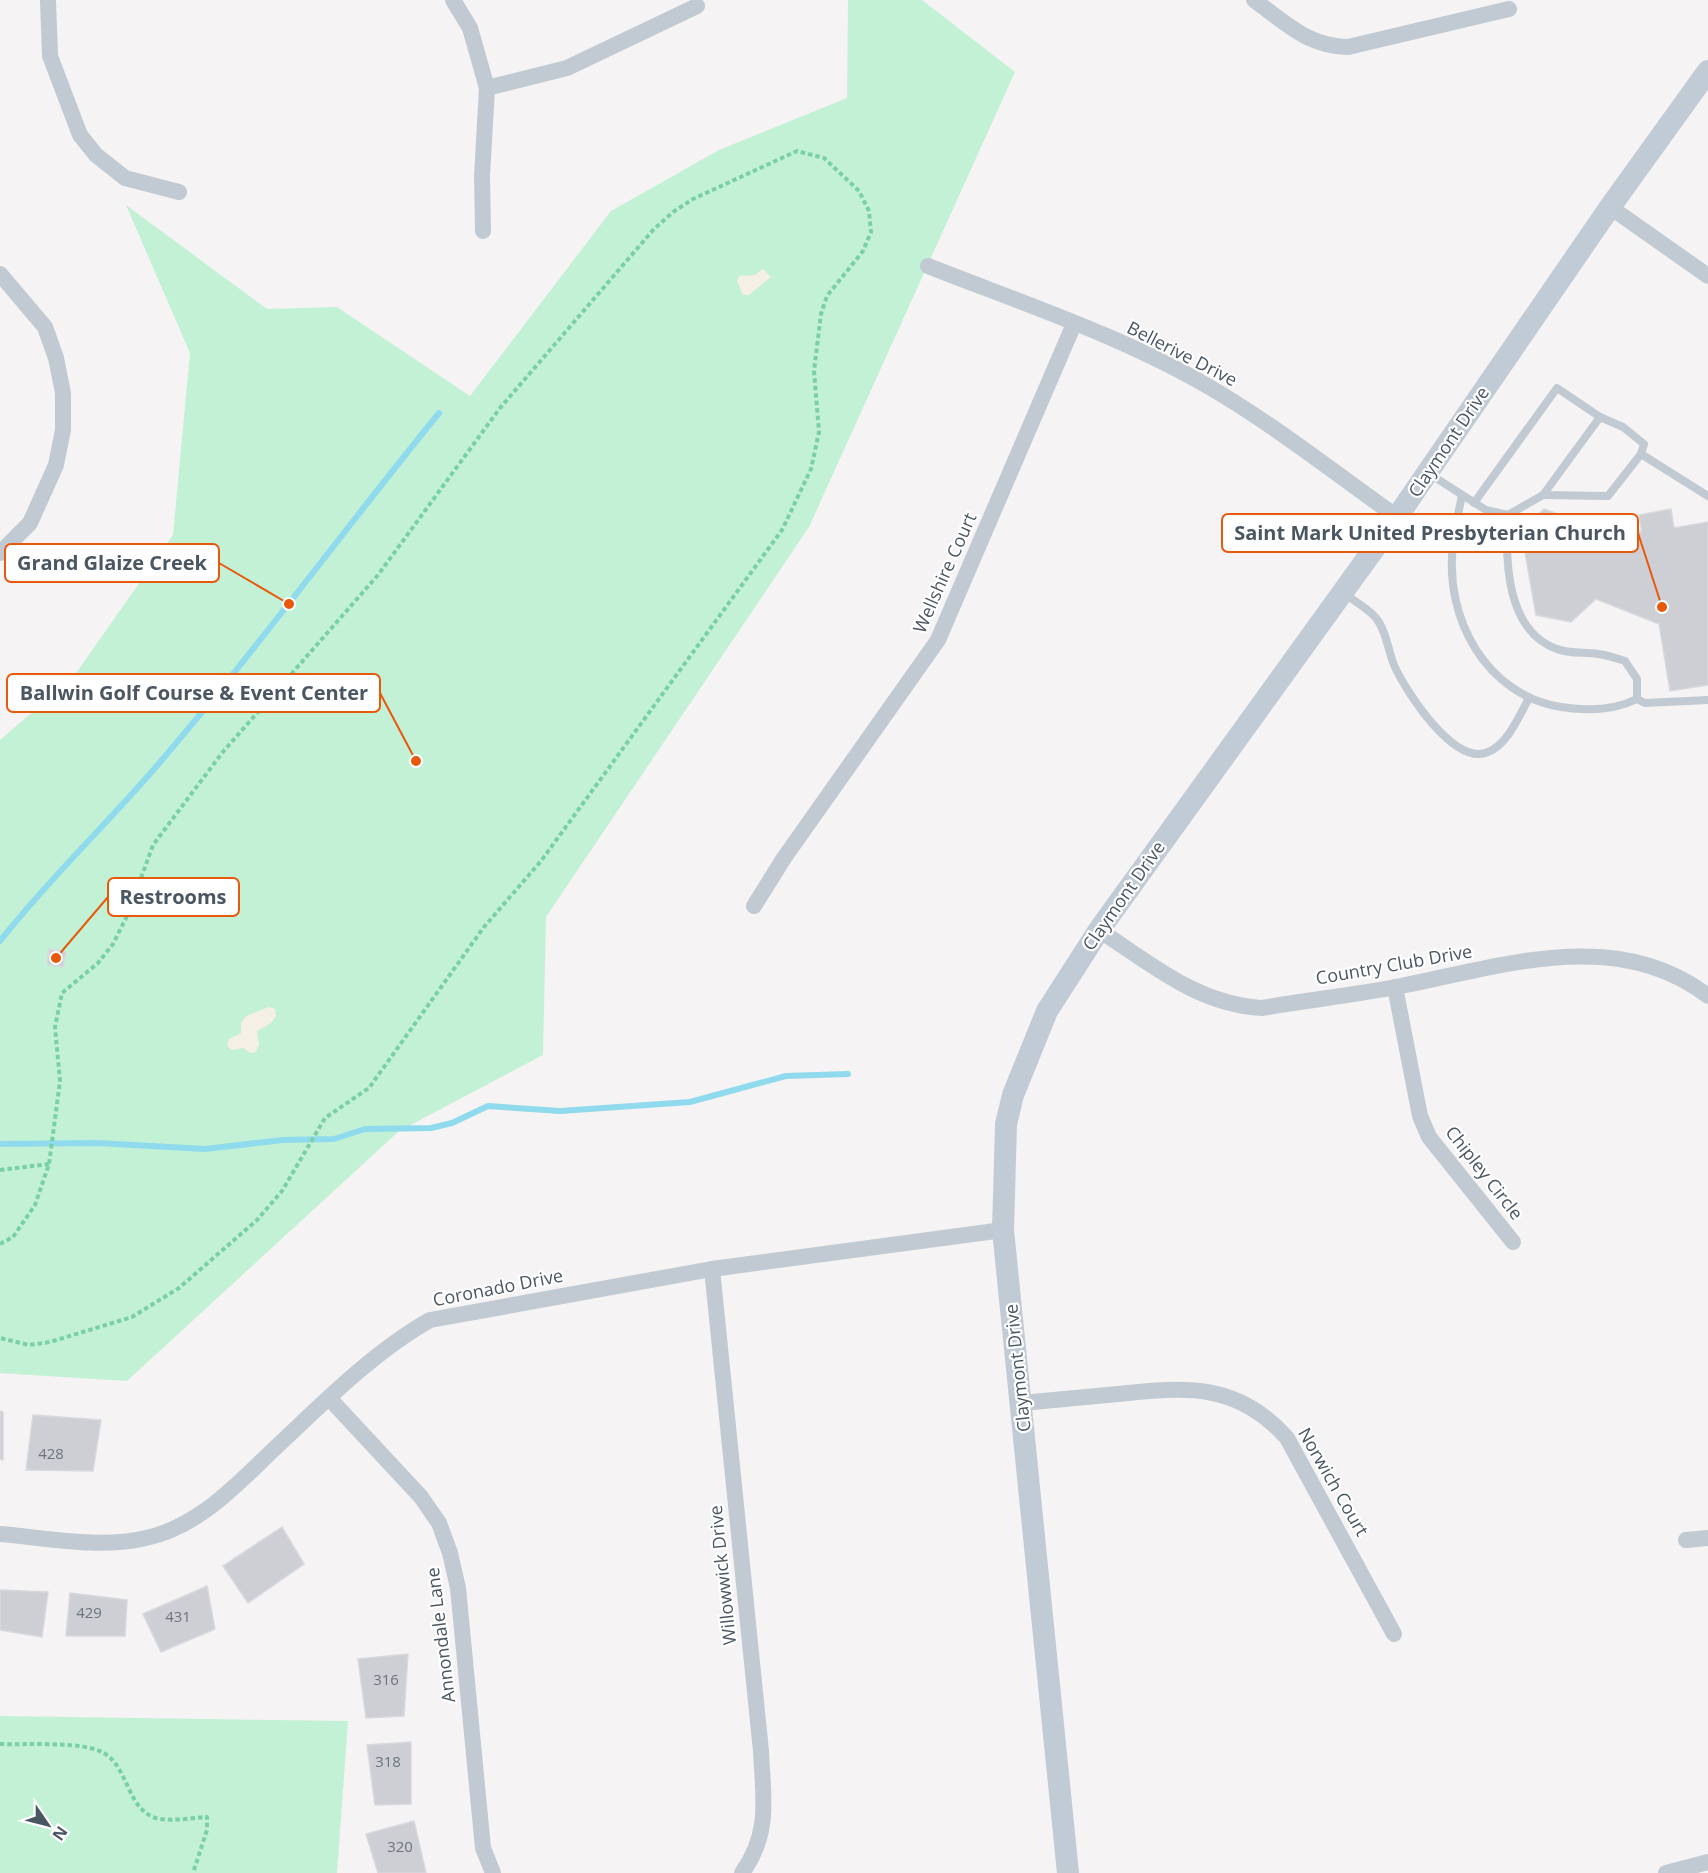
<svg xmlns="http://www.w3.org/2000/svg" width="1708" height="1873" viewBox="0 0 1708 1873" font-family="'Open Sans',sans-serif">
<style>
.green{fill:#c3f1d5}
.sand{fill:#f5f0e5}
.lines{fill:none;stroke-linecap:round;stroke-linejoin:round}
.stream{stroke:#90daee;stroke-width:6}
.building{fill:#cdcfd5;stroke:#d7d9de;stroke-width:1.5}
.path{stroke:#7ad0a6;stroke-width:4;stroke-dasharray:4.5 3;stroke-linecap:butt}
.lane{stroke:#c1cad2;stroke-width:8}
.street{stroke:#c1cad2;stroke-width:16}
.secondary{stroke:#c1cbd6;stroke-width:22}
.labels{text-anchor:middle;stroke-width:4.5;stroke-linejoin:round;paint-order:stroke}
.number-label{font-size:15px;fill:#6b747e}
.street-label{font-size:18px;fill:#4a5661;stroke:#fff}
.leader{fill:none;stroke:#e8590c;stroke-width:2}
.callout-dot{fill:#e8590c;stroke:#fff;stroke-width:2}
.callout{fill:#fff;stroke:#e8590c;stroke-width:2}
.callout-label{font-size:20px;text-anchor:middle;font-weight:bold;fill:#4a5661}
</style>
<rect width="100%" height="100%" fill="#f5f3f3"/>
<g class="green">
<polygon points="848,0 922,0 1015,72 809,527 546,917 543,1055 399,1131 127,1381 0,1373 0,740 74,676 173,535 190,353 126,205 267,309 337,307 470,396 611,211 719,150 847,98"/>
<polygon points="0,1716 348,1721 337,1873 0,1873"/>
</g>
<g class="sand">
<polygon points="763,269 771,277 749,295 743,295 737,281 739,276 755,275"/>
<polygon points="269,1007 275,1009 276,1016 271,1023 257,1031 259,1044 256,1052 250,1053 243,1048 232,1050 227,1046 229,1039 241,1033 241,1023 246,1016"/>
</g>
<g class="lines">
<g class="stream">
<path d="M0 941C48 880 104 827 155 768 254 653 343 531 439 413"/>
<polyline points="0,1144 98,1143 205,1149 283,1140 334,1139 365,1129 431,1128 452,1123 488,1106 560,1111 690,1102 786,1076 848,1074"/>
</g>
</g>
<g class="building">
<polygon points="1544,509 1600,529 1609,520 1642,532 1639,515 1671,509 1674,528 1708,522 1708,685 1670,691 1659,624 1596,599 1571,622 1536,615 1521,530"/>
<polygon points="49,949 66,952 63,967 47,964"/>
<polygon points="0,1411 3,1412 3,1460 0,1459"/>
<polygon points="33,1415 101,1420 93,1471 26,1470"/>
<polygon points="282,1527 304,1564 248,1603 223,1566"/>
<polygon points="207,1586 215,1629 161,1652 143,1614"/>
<polygon points="0,1590 48,1592 42,1637 0,1630"/>
<polygon points="70,1593 127,1600 125,1636 66,1636"/>
<polygon points="408,1654 404,1716 366,1718 358,1659"/>
<polygon points="411,1742 411,1804 375,1805 367,1745"/>
<polygon points="414,1821 426,1873 378,1873 366,1834"/>
</g>
<g class="lines">
<g class="path">
<polyline points="0,1170 49,1164"/>
<polyline points="0,1244 13,1237 35,1205 49,1164 60,1081 55,1027 62,993 98,963 113,944 128,914 153,845 222,753 378,575 500,408 654,229 673,212 693,199 797,151 824,158 859,191 869,211 871,232 863,251 827,296 821,314 814,371 819,432 811,469 782,530 541,861 484,927 369,1088 325,1118 282,1191 257,1220 179,1288 132,1317 50,1342 29,1345 0,1338"/>
<path d="M0 1744C26 1745 80 1741 102 1752 130 1766 126 1813 160 1819 175 1821 192 1818 207 1817V1830L193 1873"/>
</g>
<g class="lane">
<polyline points="1641,454 1708,496"/>
<polyline points="1428,473 1486,510 1508,515 1543,495 1600,417"/>
<path d="M1462 495C1459 512 1454 528 1453 545 1444 618 1486 695 1561 707 1587 711 1613 711 1637 699"/>
<polyline points="1474,503 1557,388 1600,417 1623,427 1644,444 1641,454 1608,496 1543,495"/>
<path d="M1508 515C1505 558 1506 631 1557 649 1569 654 1586 652 1598 654 1607 655 1616 658 1625 661L1637 679V699L1645 703 1708 700"/>
<path d="M1343 593C1353 600 1368 608 1376 618 1386 630 1388 650 1394 665 1405 690 1454 767 1488 752 1508 744 1519 716 1529 698"/>
</g>
<g class="street">
<polyline points="48,0 50,56 80,135 96,155 125,178 179,192"/>
<polyline points="453,0 470,28 487,88 482,176 483,231"/>
<path d="M1254 0C1286 23 1307 46 1348 47L1509 9"/>
<polyline points="487,88 567,68 697,6"/>
<polyline points="1610,207 1708,276"/>
<path d="M928 266C1027 305 1131 339 1221 394 1282 431 1339 476 1397 517"/>
<polyline points="0,274 45,327 56,358 63,393 63,430 56,465 30,523 0,553"/>
<polyline points="754,906 784,858 938,640 1074,324"/>
<path d="M1099 930C1151 964 1197 1004 1262 1008 1308 1000 1355 995 1401 986 1502 966 1618 926 1708 996"/>
<polyline points="1395,987 1420,1116 1429,1137 1513,1242"/>
<path d="M712 1269 761 1751C763 1797 771 1833 742 1873"/>
<polyline points="329,1398 421,1497 439,1523 450,1553 458,1588 483,1848 493,1873"/>
<path d="M1022 1403C1054 1400 1086 1397 1118 1394 1186 1387 1237 1382 1287 1438L1394 1634"/>
<path d="M0 1534C47 1538 100 1549 146 1538 198 1527 235 1486 272 1451 320 1406 373 1352 430 1320L712 1269 1003 1230"/>
<polyline points="1686,1540 1708,1538"/>
<polyline points="1666,1873 1708,1862"/>
</g>
<polyline class="secondary" points="1068,1873 1003,1230 1006,1124 1013,1095 1047,1011 1099,930 1397,517 1610,207 1708,71"/>
</g>
<g class="labels">
<g class="number-label">
<text x="51" y="1459">428</text>
<text x="89" y="1618">429</text>
<text x="178" y="1622">431</text>
<text x="386" y="1685">316</text>
<text x="388" y="1767">318</text>
<text x="400" y="1852">320</text>
</g>
<g class="street-label">
<text transform="translate(1182 354) rotate(27)" y="6">Bellerive Drive</text>
<text transform="translate(1449 442) rotate(-56)" y="6">Claymont Drive</text>
<text transform="translate(945 573) rotate(-66)" y="6">Wellshire Court</text>
<text transform="translate(1124 896) rotate(-55)" y="6">Claymont Drive</text>
<text transform="translate(1394 965) rotate(-10)" y="6">Country Club Drive</text>
<text transform="translate(1484 1173) rotate(52)" y="6">Chipley Circle</text>
<text transform="translate(498 1288) rotate(-11)" y="6">Coronado Drive</text>
<text transform="translate(1018 1368) rotate(-96)" y="6">Claymont Drive</text>
<text transform="translate(1333 1482) rotate(60)" y="6">Norwich Court</text>
<text transform="translate(723 1575) rotate(-96)" y="6">Willowwick Drive</text>
<text transform="translate(441 1635) rotate(-97)" y="6">Annondale Lane</text>
</g>
</g>
<path class="leader" d="M1662 607L1638 533M289 604L219 563M416 761L380 693M56 958L108 897"/>
<g class="callout-dot">
<circle cx="1662" cy="607" r="6"/>
<circle cx="289" cy="604" r="6"/>
<circle cx="416" cy="761" r="6"/>
<circle cx="56" cy="958" r="6"/>
</g>
<g class="callout">
<rect x="1222" y="514" width="416" height="38" rx="6"/>
<rect x="5" y="544" width="214" height="38" rx="6"/>
<rect x="7" y="674" width="373" height="38" rx="6"/>
<rect x="108" y="878" width="131" height="38" rx="6"/>
</g>
<g class="callout-label">
<text x="1430" y="540">Saint Mark United Presbyterian Church</text>
<text x="112" y="570">Grand Glaize Creek</text>
<text x="194" y="700">Ballwin Golf Course &amp; Event Center</text>
<text x="173" y="904">Restrooms</text>
</g>
<g transform="translate(48 1825) rotate(125)" stroke="#ffffff" stroke-width="4.5" paint-order="stroke">
<path d="M0-4.5L10 22L0 15L-10 22Z" fill="#4a5661"/>
<text y="-9" font-size="16" font-weight="bold" text-anchor="middle" fill="#4a5661">N</text>
</g>
</svg>
